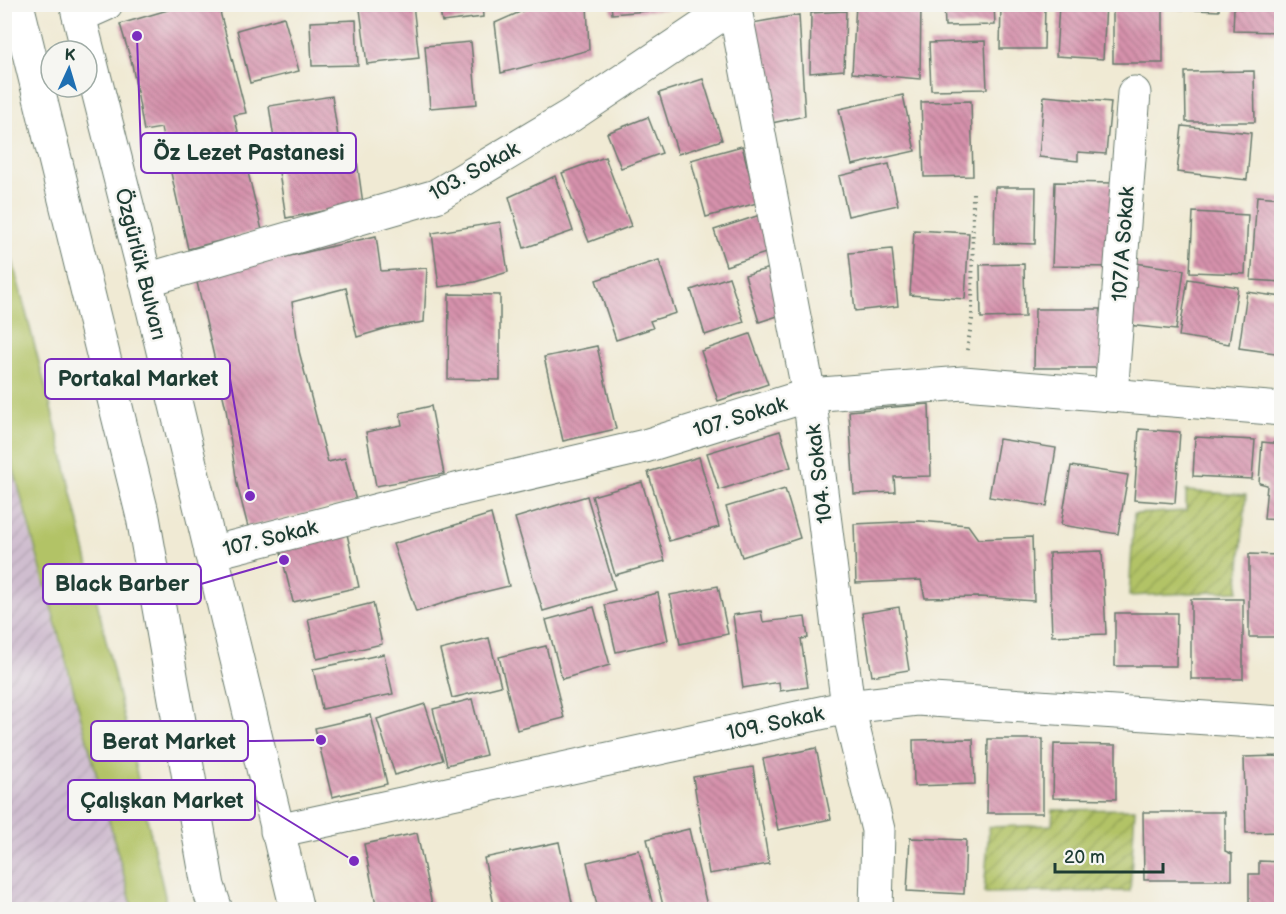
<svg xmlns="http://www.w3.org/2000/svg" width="1286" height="914" viewBox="0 0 1286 914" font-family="'Balsamiq Sans',sans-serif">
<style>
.industrial{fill:url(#industrial-furrows)}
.green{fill:#b2c366;stroke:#68804d;stroke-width:1.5}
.garden{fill:url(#garden-furrows);stroke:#68804d;stroke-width:1.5}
.building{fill:url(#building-back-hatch)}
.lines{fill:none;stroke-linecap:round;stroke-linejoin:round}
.minor-casing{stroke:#687a6c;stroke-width:35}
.tertiary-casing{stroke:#687a6c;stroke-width:35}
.primary-casing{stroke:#687a6c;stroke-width:35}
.path{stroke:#687a6c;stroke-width:4;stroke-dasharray:1.5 4.5;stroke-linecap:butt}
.minor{stroke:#fff;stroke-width:33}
.tertiary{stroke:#fff;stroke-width:33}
.primary{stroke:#fff;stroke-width:33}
.labels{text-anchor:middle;stroke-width:5;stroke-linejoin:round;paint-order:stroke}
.street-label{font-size:21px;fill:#1f3d34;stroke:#f6f6f2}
.leader{fill:none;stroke:#7b2cbf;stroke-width:2}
.callout-dot{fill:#7b2cbf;stroke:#f6f6f2;stroke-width:2}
.callout{fill:#f6f6f2;stroke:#7b2cbf;stroke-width:2}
.callout-label{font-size:22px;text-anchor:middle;font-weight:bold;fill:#1f3d34}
</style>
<defs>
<pattern id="industrial-furrows" width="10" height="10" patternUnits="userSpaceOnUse" patternTransform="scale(1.5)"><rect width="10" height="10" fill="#cfbdcf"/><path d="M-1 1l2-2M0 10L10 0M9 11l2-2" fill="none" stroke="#b1a3b2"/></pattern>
<pattern id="garden-furrows" width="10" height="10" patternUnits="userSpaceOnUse" patternTransform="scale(1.5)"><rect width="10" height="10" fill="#b2c366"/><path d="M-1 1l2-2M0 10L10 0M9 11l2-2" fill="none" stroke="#90a055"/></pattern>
<pattern id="building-back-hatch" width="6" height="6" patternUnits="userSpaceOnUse" patternTransform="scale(1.5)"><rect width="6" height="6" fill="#d691ac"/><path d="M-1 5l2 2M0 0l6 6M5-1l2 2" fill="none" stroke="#ad788d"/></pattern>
</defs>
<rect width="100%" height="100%" fill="#f6f6f2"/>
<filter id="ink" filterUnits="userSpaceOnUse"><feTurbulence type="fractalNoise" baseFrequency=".0167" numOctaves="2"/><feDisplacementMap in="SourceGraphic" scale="12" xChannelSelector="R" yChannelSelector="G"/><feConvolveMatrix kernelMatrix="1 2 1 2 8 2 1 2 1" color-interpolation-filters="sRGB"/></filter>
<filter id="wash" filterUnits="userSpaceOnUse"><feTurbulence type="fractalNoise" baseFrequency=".008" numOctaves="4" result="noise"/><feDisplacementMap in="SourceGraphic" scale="24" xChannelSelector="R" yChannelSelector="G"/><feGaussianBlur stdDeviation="1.35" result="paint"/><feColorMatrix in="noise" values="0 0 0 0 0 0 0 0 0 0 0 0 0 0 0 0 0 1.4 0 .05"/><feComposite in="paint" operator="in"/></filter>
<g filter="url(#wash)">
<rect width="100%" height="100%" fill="#f0ead4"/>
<polygon class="industrial" points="4,437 65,663 133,909 5,909"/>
<polygon class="green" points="5,232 63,454 165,896 165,909 133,909 5,437"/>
<g class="garden">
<polygon points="1186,491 1246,495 1238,591 1129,596 1134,514 1186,511"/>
<polygon points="1135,809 1130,891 984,893 989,827 1052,825 1053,810"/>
</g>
<g id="blocks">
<g class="building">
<polygon points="188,4 218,4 246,113 234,115 262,230 188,249 161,128 144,131 132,64 120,24"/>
<polygon points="394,4 413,4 419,58 367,64 360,9"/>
<polygon points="439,4 482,4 483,17 442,22"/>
<polygon points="538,4 587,4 589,50 501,73 495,23"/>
<polygon points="611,4 670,4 670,9 612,14"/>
<polygon points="856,4 921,4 920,79 852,73"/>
<polygon points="944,4 994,4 995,25 945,26"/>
<polygon points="1059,4 1106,4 1103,59 1056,56"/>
<rect x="1113" y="4" width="50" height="59"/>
<polygon points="1173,4 1219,4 1219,11 1173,9"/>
<polygon points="1241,4 1282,4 1282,32 1233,31 1234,8 1241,9"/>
<polygon points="1001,5 1045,5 1044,49 1000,49"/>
<polygon points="846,11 844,70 810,73 811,13"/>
<polygon points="799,15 805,116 767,124 752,23"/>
<polygon points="284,17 299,71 250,83 237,30"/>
<polygon points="356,20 358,65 312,66 310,22"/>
<polygon points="985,41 987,89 931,90 929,43"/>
<polygon points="471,42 477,104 430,108 425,46"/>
<polygon points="1254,71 1255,122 1186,122 1185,72"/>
<polygon points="703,79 722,140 678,154 659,93"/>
<polygon points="903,95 915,151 852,165 839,109"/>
<polygon points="332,96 340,150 355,147 363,204 286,218 269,106"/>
<polygon points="1044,96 1111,102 1106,154 1078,152 1078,161 1039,157"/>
<polygon points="971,101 973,176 924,177 921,102"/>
<polygon points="648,117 662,153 621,168 607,133"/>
<polygon points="1182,126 1251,133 1247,180 1177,172"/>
<polygon points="742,146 757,203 706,217 691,160"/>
<polygon points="605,157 631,226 589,242 562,173"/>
<polygon points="889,164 898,205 848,216 839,176"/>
<polygon points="555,176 573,231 524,248 509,197"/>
<polygon points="1055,182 1113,183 1111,267 1052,266"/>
<polygon points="995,187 1036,187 1035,244 994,243"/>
<polygon points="1257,196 1282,198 1282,282 1251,280"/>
<polygon points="1193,212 1248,215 1245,274 1190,272"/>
<polygon points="760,215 772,251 726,266 714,230"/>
<polygon points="500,222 508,272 475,282 439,287 432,233"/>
<polygon points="914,230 969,233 965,299 910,295"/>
<polygon points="376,236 381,271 427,268 424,322 391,327 357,337 346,288 292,302 299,351 328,462 345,458 356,501 248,527 237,484 226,409 196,278"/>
<polygon points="892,249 898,306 855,311 849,253"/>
<polygon points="659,260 676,313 650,321 653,328 616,340 596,280"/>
<polygon points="1135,263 1184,270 1176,330 1127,325"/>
<polygon points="1024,264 1025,317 981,318 980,265"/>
<polygon points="774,267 787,313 759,322 745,275"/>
<polygon points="729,277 744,322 705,335 691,290"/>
<polygon points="1188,279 1238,287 1229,344 1179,336"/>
<polygon points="1247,292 1282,297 1282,354 1239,348"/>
<polygon points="449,294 500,295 500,380 448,379"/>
<polygon points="1035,309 1102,309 1102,368 1034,368"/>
<polygon points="750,334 768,384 718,401 701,351"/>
<polygon points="597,346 616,429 563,441 544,357"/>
<polygon points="929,404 931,476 894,477 895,492 854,494 849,411"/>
<polygon points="431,406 444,474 376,486 366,432 402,425 400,413"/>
<polygon points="1139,429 1180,432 1175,503 1134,500"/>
<polygon points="780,431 791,467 719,490 707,453"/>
<polygon points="1195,437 1255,440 1252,479 1193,476"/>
<polygon points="999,439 1056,448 1047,506 989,497"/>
<polygon points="1262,442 1282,444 1282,520 1264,519 1267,485 1259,483"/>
<polygon points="699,457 719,527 669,541 648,472"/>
<polygon points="1071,466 1128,475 1118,534 1061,525"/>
<polygon points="642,482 665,561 615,575 592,496"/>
<polygon points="785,489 800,538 742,557 726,507"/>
<polygon points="587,496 615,590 543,611 515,518"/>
<polygon points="491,514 509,586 459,598 416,612 393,544"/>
<polygon points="919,521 968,525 978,539 1032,537 1034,601 980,597 925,598 921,580 856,583 854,524"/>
<polygon points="347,534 359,587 293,602 280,549"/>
<polygon points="1102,551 1106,634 1052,636 1049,553"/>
<polygon points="1249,554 1282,555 1282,637 1249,637"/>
<polygon points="718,586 728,634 680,644 670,595"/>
<polygon points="658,593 668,640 616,652 605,605"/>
<rect x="1191" y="599" width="52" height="80"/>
<polygon points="373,603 382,644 317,659 308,619"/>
<polygon points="594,607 610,665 562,679 546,620"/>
<polygon points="899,607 909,670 872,676 862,613"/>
<polygon points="761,611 763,622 805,617 808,638 801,639 808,687 780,691 779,682 743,688 733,615"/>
<polygon points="1115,613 1177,613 1176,666 1115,666"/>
<polygon points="489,638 501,686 452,698 440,650"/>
<polygon points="546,646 564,718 517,730 499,657"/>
<polygon points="384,654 393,694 322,709 313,669"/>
<polygon points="472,699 486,755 447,765 433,709"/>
<polygon points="425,704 443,760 395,775 377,719"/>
<polygon points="371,715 387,784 332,797 315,728"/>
<polygon points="973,739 975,784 914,786 913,740"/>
<polygon points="988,739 1043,739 1043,813 987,813"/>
<polygon points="1054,744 1116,745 1116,799 1053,798"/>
<polygon points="816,748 831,819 778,830 763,759"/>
<polygon points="1282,756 1282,832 1246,833 1244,757"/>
<polygon points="753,767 769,864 709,874 693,777"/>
<polygon points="1143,812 1225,812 1225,851 1232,854 1232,880 1144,880"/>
<polygon points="689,829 708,910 664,910 647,839"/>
<polygon points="417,833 433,910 377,910 364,844"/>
<polygon points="910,838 966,840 964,894 907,891"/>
<polygon points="559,842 573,907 559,910 495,910 484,858"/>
<polygon points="639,850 654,910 598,910 587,862"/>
<polygon points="1259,861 1282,862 1282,910 1249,910 1249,874 1259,874"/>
</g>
</g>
</g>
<g filter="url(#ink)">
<use href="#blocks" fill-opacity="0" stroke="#687a6c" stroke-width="1.5"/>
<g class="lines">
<defs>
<g id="minor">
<polyline points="734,4 809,395 848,707 878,830 876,910"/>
<polyline points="146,280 436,196 570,116 737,4"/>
<polyline points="1111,395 1134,93"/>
<polyline points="211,553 464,488 645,446 809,395 963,383 1282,409"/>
</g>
<g id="tertiary">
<polyline points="79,16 106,4"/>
<polyline points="277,831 848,707 917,699 1282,723"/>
</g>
<g id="primary">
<polyline points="17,4 143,517 208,886 216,910"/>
<polyline points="76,4 146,280 297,910"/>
</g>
</defs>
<use href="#minor" class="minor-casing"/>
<use href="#tertiary" class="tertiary-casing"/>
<use href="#primary" class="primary-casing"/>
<polyline class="path" points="967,350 972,319 973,192"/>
<use href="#minor" class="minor"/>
<use href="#tertiary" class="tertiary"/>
<use href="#primary" class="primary"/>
</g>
</g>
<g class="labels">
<g class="street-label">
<text transform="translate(474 171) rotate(-29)" y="7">103. Sokak</text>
<text transform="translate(1123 244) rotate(-86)" y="7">107/A Sokak</text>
<text transform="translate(141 264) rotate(76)" y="7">Özgürlük Bulvarı</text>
<text transform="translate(740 417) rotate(-17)" y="7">107. Sokak</text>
<text transform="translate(819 474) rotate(-97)" y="7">104. Sokak</text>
<text transform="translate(270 538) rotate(-14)" y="7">107. Sokak</text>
<text transform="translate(775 723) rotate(-12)" y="7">109. Sokak</text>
</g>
</g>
<path class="leader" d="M137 36L141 153M250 496L230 379M284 560L201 584M321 740L248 741M354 861L255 800"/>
<g class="callout-dot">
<circle cx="137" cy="36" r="6"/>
<circle cx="250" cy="496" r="6"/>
<circle cx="284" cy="560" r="6"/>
<circle cx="321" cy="740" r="6"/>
<circle cx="354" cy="861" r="6"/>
</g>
<g class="callout">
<rect x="141" y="133" width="215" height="40" rx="6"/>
<rect x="45" y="359" width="185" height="40" rx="6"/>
<rect x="43" y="564" width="158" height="40" rx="6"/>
<rect x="91" y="721" width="157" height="40" rx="6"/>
<rect x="68" y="780" width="187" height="40" rx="6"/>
</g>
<g class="callout-label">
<text x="249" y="160">Öz Lezet Pastanesi</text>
<text x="138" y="386">Portakal Market</text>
<text x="122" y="591">Black Barber</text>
<text x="169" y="749">Berat Market</text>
<text x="162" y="808">Çalışkan Market</text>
</g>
<rect width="1286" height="914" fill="none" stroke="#f6f6f2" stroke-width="24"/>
<g transform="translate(69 69) rotate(4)"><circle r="28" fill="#f6f6f2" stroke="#a0aca6" stroke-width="1.5"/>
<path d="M0-4.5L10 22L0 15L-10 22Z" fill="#1f6fb2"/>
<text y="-9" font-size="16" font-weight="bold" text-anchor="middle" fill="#1f3d34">K</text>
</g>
<path d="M1055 863v9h108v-9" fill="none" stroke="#1f3d34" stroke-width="3"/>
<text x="1064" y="863" font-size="18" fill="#1f3d34" stroke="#f6f6f2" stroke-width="4.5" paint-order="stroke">20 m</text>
</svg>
